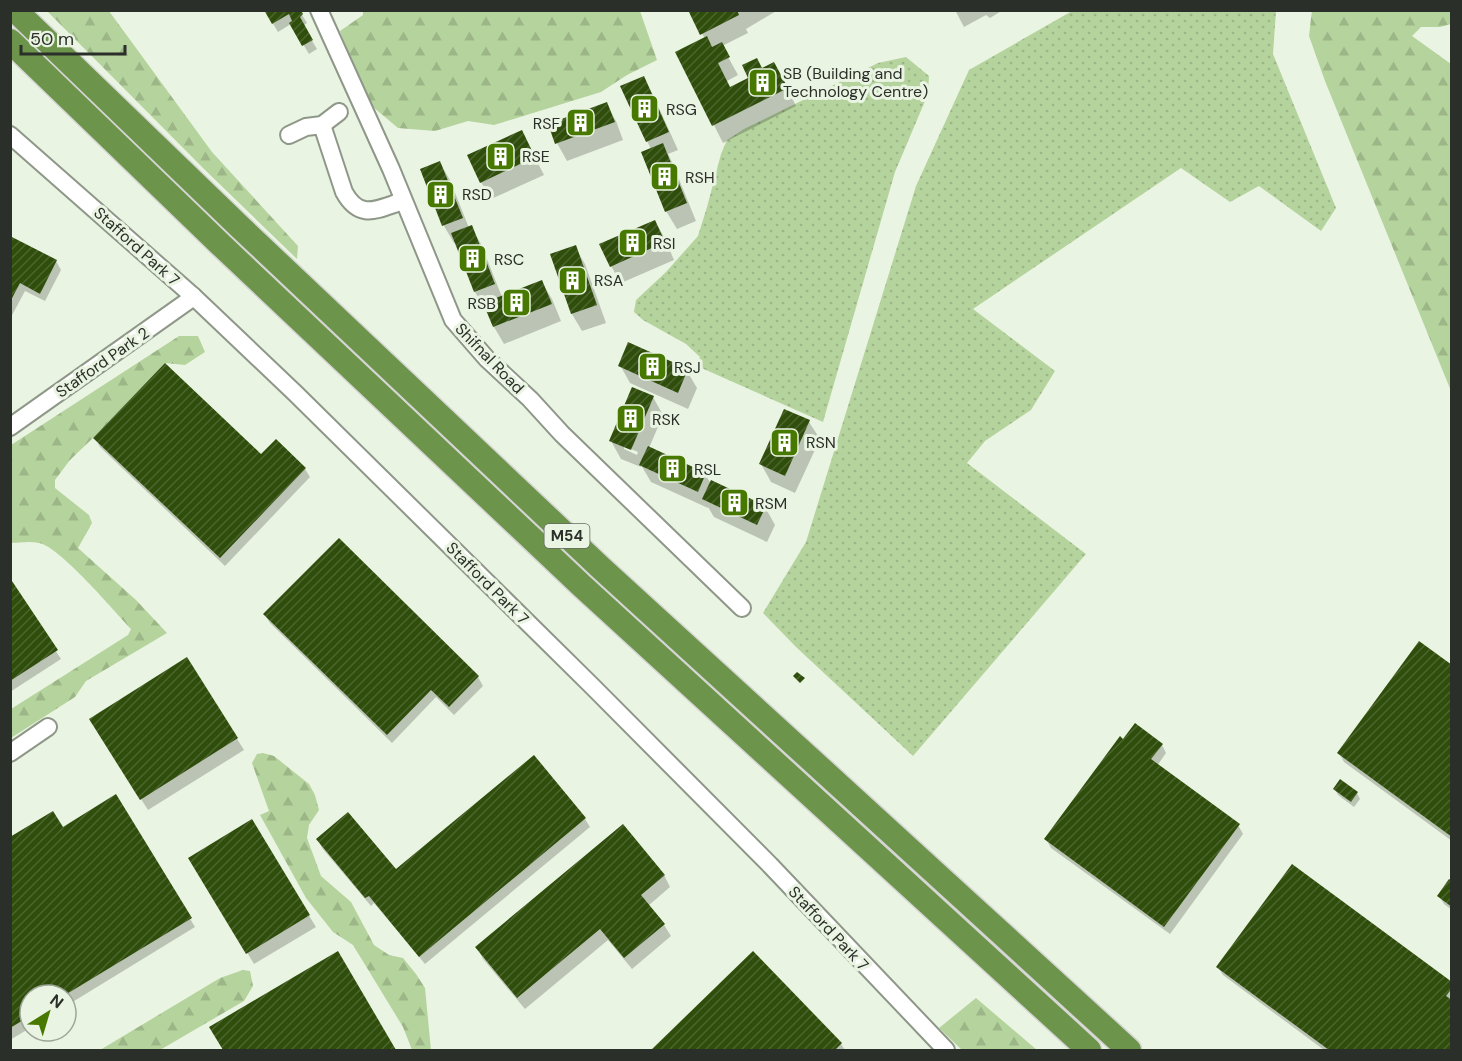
<svg xmlns="http://www.w3.org/2000/svg" width="1462" height="1061" viewBox="0 0 1462 1061" font-family="'DM Sans',sans-serif">
<style>
.forest{fill:url(#forest-firs)}
.park{fill:url(#park-dots)}
.shadow{fill:#0003;fill-rule:evenodd}
.building{fill:url(#building-hatch)}
.lines{fill:none;stroke-linecap:round;stroke-linejoin:round}
.minor-casing{stroke:#8e9788;stroke-width:20}
.highway-casing{stroke:#d5d5d4;stroke-width:27}
.minor{stroke:#fff;stroke-width:16}
.highway{stroke:#6d944b;stroke-width:24}
.labels{text-anchor:middle;stroke-width:6;stroke-linejoin:round;paint-order:stroke}
.shield{fill:#eaf4e3;stroke:#646a61;stroke-width:1.5}
.shield-label{font-size:15px;font-weight:bold;fill:#2b2f29}
.poi-label{font-size:16px;fill:#2b2f29;stroke:#eaf4e3;text-anchor:start}
.street-label{font-size:16px;fill:#2b2f29;stroke:#eaf4e3}
</style>
<defs>
<pattern id="forest-firs" width="22" height="20" patternUnits="userSpaceOnUse" patternTransform="scale(1.5)"><rect width="22" height="20" fill="#b5d49d"/><path d="M5 1l3.5 6h-7zM16 11l3.5 6h-7z" fill="#9cb687"/></pattern>
<pattern id="park-dots" width="8" height="8" patternUnits="userSpaceOnUse" patternTransform="scale(1.5)"><rect width="8" height="8" fill="#b5d49d"/><path d="M2 2h.1M6 6h.1" fill="none" stroke="#9cb687" stroke-width="1.8" stroke-linecap="round"/></pattern>
<pattern id="building-hatch" width="6" height="6" patternUnits="userSpaceOnUse" patternTransform="scale(1.5)"><rect width="6" height="6" fill="#2f4e0b"/><path d="M-1 1l2-2M0 6l6-6M5 7l2-2" fill="none" stroke="#4c652f"/></pattern>
</defs>
<rect width="100%" height="100%" fill="#eaf4e3"/>
<g class="forest">
<polygon points="1312,10 1451,11 1451,24 1440,27 1421,27 1412,36 1451,64 1451,391 1325,81 1309,36"/>
<polygon points="47,11 109,11 212,152 298,246 297,259 205,170"/>
<polygon points="363,11 640,11 657,60 627,75 601,92 494,125 468,121 435,131 398,128 373,107 355,69 340,31 363,15"/>
<path d="M179 336H198L205 352 185 365 165 363 93 438 70 460 55 480V488L89 515 92 523 78 548 136 600 167 633 86 681 75 697 11 738V709L128 635 131 629C114 611 59 546 39 543 30 541 19 543 11 543V445Z"/>
<polygon points="263,753 274,756 309,784 315,795 319,810 309,825 307,838 321,876 351,902 374,945 389,955 403,958 416,974 425,988 431,1050 412,1050 403,1027 353,945 333,932 306,898 260,815 269,811 252,763 257,754"/>
<polygon points="243,970 250,971 253,986 244,1001 160,1050 100,1050 220,978"/>
<polygon points="976,998 1037,1050 962,1050 939,1028"/>
</g>
<g class="park">
<polygon points="1072,11 1276,11 1273,54 1336,208 1321,231 1259,186 1230,202 1181,168 973,309 1055,371 1031,410 985,441 967,463 1086,554 913,756 796,647 763,613 806,542 916,186 969,70"/>
<polygon points="906,57 929,76 928,94 895,172 823,422 697,366 700,357 686,344 643,320 634,312 636,300 666,272 698,236 707,207 721,154 727,140 744,129 878,63"/>
</g>
<g class="shadow">
<polygon points="265,10 299,10 307,23 303,26 317,49 309,54 291,24 278,32"/>
<polygon points="690,10 778,10 746,29 748,33 722,46 738,75 727,81 730,88 762,70 784,81 796,106 723,143 677,52 705,39"/>
<polygon points="955,10 1003,10 990,18 986,15 964,27"/>
<polygon points="643,78 653,95 678,150 668,154 672,162 696,221 677,229 666,211 651,149 647,141"/>
<polygon points="606,104 616,121 623,140 567,161 557,143"/>
<polygon points="522,132 544,175 491,199 481,182"/>
<polygon points="440,163 450,180 469,228 471,227 481,244 502,297 541,281 552,299 561,321 504,344 494,327 487,308 485,309 475,292 456,242 454,243 444,226 421,170"/>
<polygon points="655,221 665,239 674,260 621,283 611,266"/>
<polygon points="10,238 56,261 61,270 45,301 25,291 10,319"/>
<polygon points="575,247 585,264 606,323 582,331 572,314 552,255"/>
<polygon points="620,365 687,371 697,388 688,409 630,383"/>
<path d="M653 397 663 415 649 448 705 474 711 484 765 507 775 525 767 542 714 517 708 507V508L651 482 641 465V467L621 459 611 441ZM624 446 638 452 637 455 624 449Z"/>
<polygon points="785,411 809,422 820,439 795,493 771,482 761,464"/>
<polygon points="95,438 261,456 305,469 310,477 225,566 100,447"/>
<polygon points="339,540 478,677 483,686 454,715 436,697 392,743 270,623 265,615"/>
<polygon points="10,581 61,659 10,692"/>
<polygon points="187,659 244,750 148,810 98,731"/>
<polygon points="1452,667 1452,841 1344,762 1339,753"/>
<polygon points="1124,741 1162,745 1166,753 1157,766 1238,825 1243,834 1170,934 1051,848 1046,839"/>
<polygon points="533,757 585,819 590,827 425,964 374,903 371,906 322,848 318,839 396,871"/>
<polygon points="1335,789 1357,793 1360,799 1354,807 1338,795"/>
<polygon points="116,796 195,927 66,1006 66,995 30,995 30,1028 10,1040 10,839 62,829"/>
<polygon points="251,821 316,927 254,964 190,858"/>
<polygon points="664,875 670,887 648,906 664,925 671,936 632,969 608,940 525,1009 483,959 477,947"/>
<polygon points="1452,883 1452,910 1444,904 1439,896"/>
<polygon points="337,953 394,1050 225,1050 211,1028"/>
<polygon points="753,954 841,1044 845,1050 653,1050"/>
<polygon points="1218,967 1452,984 1452,1050 1324,1050 1223,975"/>
</g>
<g class="building">
<polygon points="264,10 301,10 303,14 300,17 313,40 302,46 289,23 292,21 289,14 272,24"/>
<polygon points="688,10 737,10 739,15 700,35"/>
<polygon points="707,36 712,47 722,42 730,57 718,63 730,87 748,78 742,65 757,58 762,68 774,62 788,88 712,126 675,52"/>
<polygon points="644,76 669,132 646,142 620,86"/>
<polygon points="607,102 615,122 555,144 548,124"/>
<polygon points="522,130 535,157 480,183 467,155"/>
<polygon points="663,143 687,203 665,212 641,152"/>
<polygon points="440,161 463,218 442,226 420,169"/>
<polygon points="655,220 665,242 610,267 599,244"/>
<polygon points="472,225 495,284 474,292 451,233"/>
<polygon points="10,236 57,260 40,294 20,283 10,302"/>
<polygon points="576,245 597,305 571,314 550,254"/>
<polygon points="542,280 552,304 493,327 483,303"/>
<polygon points="628,342 688,369 678,393 618,366"/>
<polygon points="165,363 261,454 276,439 306,468 220,558 93,438"/>
<polygon points="632,387 654,396 631,450 609,441"/>
<polygon points="784,409 810,420 785,476 759,464"/>
<polygon points="648,446 706,473 698,492 639,465"/>
<polygon points="711,480 766,506 757,525 702,499"/>
<polygon points="339,538 479,676 449,707 431,690 387,735 263,614"/>
<polygon points="10,578 58,650 10,681"/>
<polygon points="1419,641 1452,665 1452,837 1337,753"/>
<polygon points="187,657 238,738 140,800 89,719"/>
<polygon points="797,672 805,678 800,683 793,676"/>
<polygon points="1135,723 1163,744 1151,759 1240,824 1164,927 1044,839 1120,736 1123,739"/>
<polygon points="534,755 586,818 419,957 369,896 365,898 316,839 348,812 396,869"/>
<polygon points="1340,779 1358,792 1351,802 1333,789"/>
<polygon points="116,794 192,918 65,995 30,995 30,1016 10,1028 10,837 53,811 63,827"/>
<polygon points="252,819 310,915 246,954 188,858"/>
<polygon points="623,824 665,875 641,895 665,924 624,958 600,929 517,998 475,947"/>
<polygon points="1292,864 1452,982 1452,988 1446,996 1452,1000 1452,1050 1329,1050 1216,967"/>
<polygon points="1449,879 1452,881 1452,907 1437,896"/>
<polygon points="338,951 396,1050 223,1050 209,1027"/>
<polygon points="753,951 842,1043 835,1050 651,1050"/>
</g>
<g class="lines">
<defs>
<g id="minor">
<polyline points="319,10 391,169 453,320 487,359 530,399 562,434 742,608"/>
<path d="M322 125 344 192C360 221 377 209 403 201"/>
<polyline points="10,135 193,296 295,393 592,686 770,865 946,1050"/>
<polyline points="289,135 306,127 322,125 339,112"/>
<polyline points="10,427 188,301 193,296"/>
<polyline points="10,753 48,727"/>
</g>
<g id="highway">
<polyline points="15,10 240,227 601,568 967,902 1129,1050"/>
<polyline points="10,41 221,245 582,586 1089,1050"/>
</g>
</defs>
<use href="#minor" class="minor-casing"/>
<use href="#highway" class="highway-casing"/>
<use href="#minor" class="minor"/>
<use href="#highway" class="highway"/>
</g>
<defs>
<symbol id="building-square" viewBox="-11 -11 22 22"><rect x="-9" y="-9" width="18" height="18" rx="4" fill="#477800" stroke="#eaf4e3"/><path d="M-4-6H4V6H1V3H-1V6H-4ZM-2.5-4.3h1.7v1.8h-1.7ZM.8-4.3h1.7v1.8H.8ZM-2.5-1h1.7V.8h-1.7ZM.8-1h1.7V.8H.8Z" fill="#fff"/></symbol>
</defs>
<g fill-rule="evenodd">
<use href="#building-square" x="746" y="66" width="33" height="33"/>
<use href="#building-square" x="628" y="92" width="33" height="33"/>
<use href="#building-square" x="564" y="106" width="33" height="33"/>
<use href="#building-square" x="484" y="140" width="33" height="33"/>
<use href="#building-square" x="648" y="160" width="33" height="33"/>
<use href="#building-square" x="424" y="178" width="33" height="33"/>
<use href="#building-square" x="616" y="226" width="33" height="33"/>
<use href="#building-square" x="456" y="242" width="33" height="33"/>
<use href="#building-square" x="556" y="264" width="33" height="33"/>
<use href="#building-square" x="500" y="286" width="33" height="33"/>
<use href="#building-square" x="636" y="350" width="33" height="33"/>
<use href="#building-square" x="614" y="402" width="33" height="33"/>
<use href="#building-square" x="768" y="426" width="33" height="33"/>
<use href="#building-square" x="656" y="452" width="33" height="33"/>
<use href="#building-square" x="718" y="486" width="33" height="33"/>
</g>
<g class="labels">
<rect class="shield" x="544.5" y="524" width="45" height="24" rx="4.5"/>
<g class="shield-label">
<text x="567" y="541">M54</text>
</g>
<g class="poi-label">
<text x="783" y="79">SB (Building and<tspan x="783" dy="18">Technology Centre)</tspan></text>
<text x="666" y="115">RSG</text>
<text x="560" y="129" text-anchor="end">RSF</text>
<text x="522" y="162">RSE</text>
<text x="685" y="183">RSH</text>
<text x="462" y="200">RSD</text>
<text x="653" y="249">RSI</text>
<text x="494" y="265">RSC</text>
<text x="594" y="286">RSA</text>
<text x="496" y="309" text-anchor="end">RSB</text>
<text x="674" y="373">RSJ</text>
<text x="652" y="425">RSK</text>
<text x="806" y="448">RSN</text>
<text x="694" y="475">RSL</text>
<text x="755" y="509">RSM</text>
</g>
<g class="street-label">
<text transform="translate(137 246) rotate(42)" y="6">Stafford Park 7</text>
<text transform="translate(490 358) rotate(46)" y="6">Shifnal Road</text>
<text transform="translate(102 362) rotate(-35)" y="6">Stafford Park 2</text>
<text transform="translate(488 583) rotate(45)" y="6">Stafford Park 7</text>
<text transform="translate(829 928) rotate(47)" y="6">Stafford Park 7</text>
</g>
</g>
<rect width="1462" height="1061" fill="none" stroke="#2b2f29" stroke-width="24"/>
<g transform="translate(48 1013) rotate(37)"><circle r="28" fill="#eaf4e3" stroke="#9ea599" stroke-width="1.5"/>
<path d="M0-4.5L10 22L0 15L-10 22Z" fill="#477800"/>
<text y="-9" font-size="16" font-weight="bold" text-anchor="middle" fill="#2b2f29">N</text>
</g>
<path d="M21 45v9h104v-9" fill="none" stroke="#2b2f29" stroke-width="3"/>
<text x="30" y="45" font-size="18" fill="#2b2f29" stroke="#eaf4e3" stroke-width="4.5" paint-order="stroke">50 m</text>
</svg>
